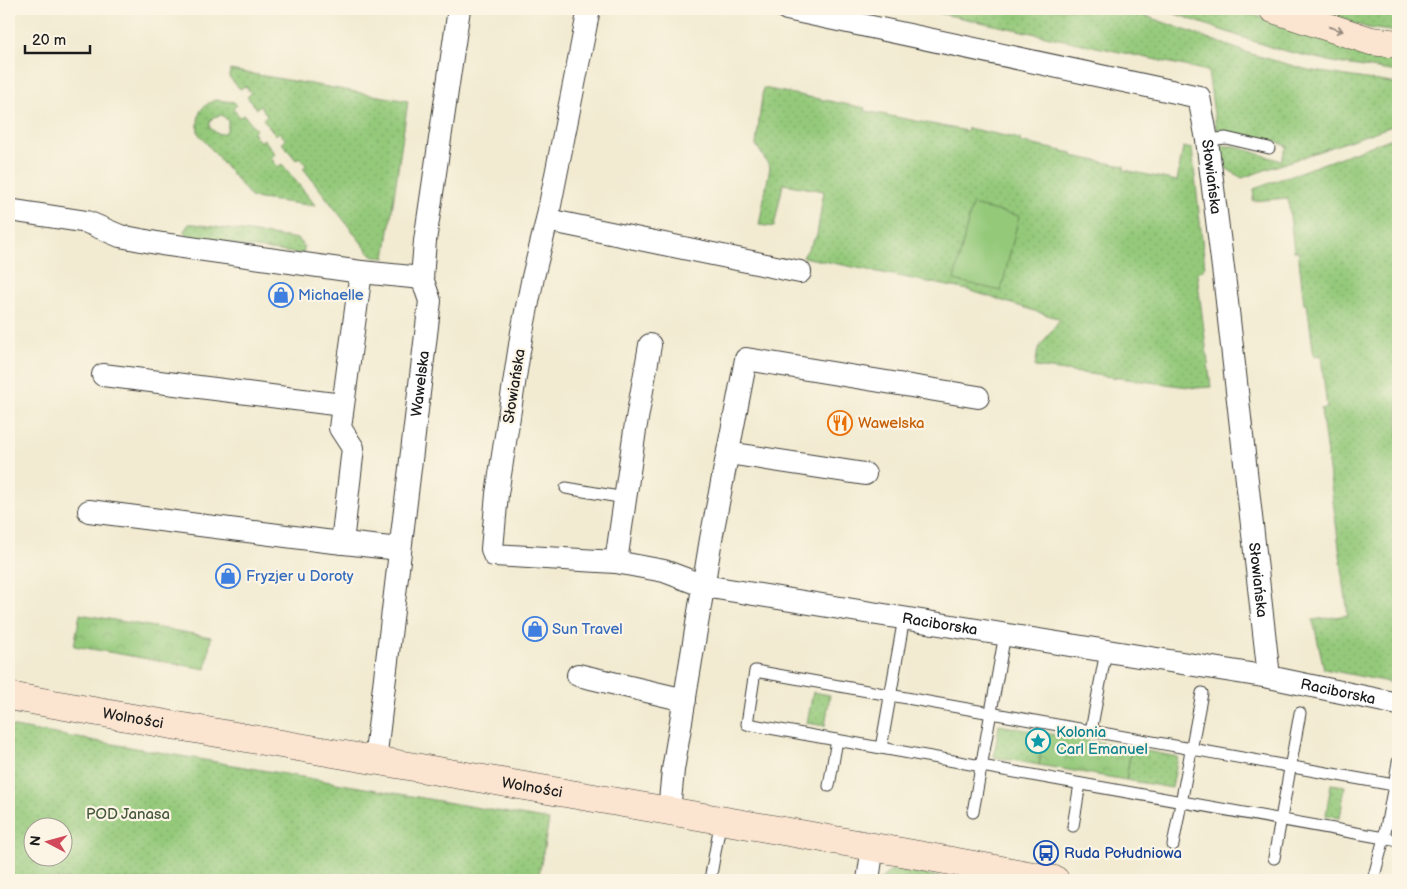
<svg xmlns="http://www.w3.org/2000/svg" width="1407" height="889" viewBox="0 0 1407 889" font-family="'Balsamiq Sans',sans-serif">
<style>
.grass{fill:url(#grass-dots);stroke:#58724b;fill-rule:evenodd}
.park{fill:url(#park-crowns);stroke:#58724b}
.pitch{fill:#94c97a;stroke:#58724b}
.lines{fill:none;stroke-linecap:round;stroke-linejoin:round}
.lane-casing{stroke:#3c3b37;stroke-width:13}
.street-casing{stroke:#3c3b37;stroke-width:24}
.secondary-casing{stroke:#3c3b37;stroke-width:29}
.lane{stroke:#fff;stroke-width:11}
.street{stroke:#fff;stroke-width:22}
.secondary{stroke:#fce5d0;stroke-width:28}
.oneway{stroke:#978b7f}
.labels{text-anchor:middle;stroke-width:4.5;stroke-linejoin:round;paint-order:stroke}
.street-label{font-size:15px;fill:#1c1c1c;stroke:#fcf5e5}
.shop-label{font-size:15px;fill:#366cbe;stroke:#fcf5e5;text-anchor:start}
.food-label{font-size:15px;fill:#c56008;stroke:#fcf5e5;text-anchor:start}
.culture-label{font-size:15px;fill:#0d838f;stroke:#fcf5e5;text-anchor:start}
.park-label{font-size:15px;fill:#46593d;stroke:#fcf5e5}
.transit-label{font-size:15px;fill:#164399;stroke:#fcf5e5;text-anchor:start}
</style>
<defs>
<pattern id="grass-dots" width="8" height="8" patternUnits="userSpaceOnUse" patternTransform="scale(1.25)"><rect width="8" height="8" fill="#94c97a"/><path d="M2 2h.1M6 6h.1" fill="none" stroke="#7fac69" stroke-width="1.8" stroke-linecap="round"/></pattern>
<pattern id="park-crowns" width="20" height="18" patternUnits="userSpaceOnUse" patternTransform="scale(1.25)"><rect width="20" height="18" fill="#94c97a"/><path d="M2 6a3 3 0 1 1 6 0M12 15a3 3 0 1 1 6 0" fill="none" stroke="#7fac69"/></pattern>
</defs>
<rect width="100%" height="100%" fill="#fcf5e5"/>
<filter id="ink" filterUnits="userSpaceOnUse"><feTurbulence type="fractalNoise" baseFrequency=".02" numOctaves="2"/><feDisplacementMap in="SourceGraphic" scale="10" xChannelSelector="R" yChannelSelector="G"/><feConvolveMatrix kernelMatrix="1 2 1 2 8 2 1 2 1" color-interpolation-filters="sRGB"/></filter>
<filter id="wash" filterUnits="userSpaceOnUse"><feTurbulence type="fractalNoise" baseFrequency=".0096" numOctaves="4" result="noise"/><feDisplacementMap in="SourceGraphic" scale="20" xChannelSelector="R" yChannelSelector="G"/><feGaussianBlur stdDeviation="1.12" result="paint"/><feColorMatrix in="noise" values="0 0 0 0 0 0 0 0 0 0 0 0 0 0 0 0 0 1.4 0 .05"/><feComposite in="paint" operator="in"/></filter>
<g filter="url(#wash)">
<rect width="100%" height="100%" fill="#f2ebd2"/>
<g class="grass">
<polygon points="920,9 1127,9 1251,54 1308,70 1398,84 1398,124 1242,178 1222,166 1219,148 1221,146 1235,146 1281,161 1287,146 1272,140 1220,131 1216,128 1208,71"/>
<polygon points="1161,9 1236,9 1327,40 1398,56 1398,72 1337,63 1273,48"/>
<polygon points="1309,9 1398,9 1398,32 1368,28"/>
<polygon points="230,70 408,101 385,258 371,255 303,168 306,165 300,157 296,160 282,143 286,140 279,132 276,135 263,119 267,115 260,106 257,109 247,97 251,93 245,86 240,89 229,77"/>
<polygon points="763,88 865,108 865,111 967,131 968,128 1020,139 1020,142 1072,153 1072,156 1124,166 1124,170 1177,181 1183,147 1192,149 1205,267 1197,274 1211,387 1196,388 1035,367 1038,349 1060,319 968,290 803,257 817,235 824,191 783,184 774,227 759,225 770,167 756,145"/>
<path d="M215 100 234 102 237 105 233 109 240 117 244 115 256 130 253 133 260 142 264 139 275 154 271 158 278 167 282 164 316 206 252 198 198 133C198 115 197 108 215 100ZM222 115 228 121V127L225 133 218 134 210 128V122L213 117Z"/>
<polygon points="1398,136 1398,684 1324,669 1313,620 1348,615 1321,409 1327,408 1321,355 1314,356 1307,303 1304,304 1298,251 1294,251 1288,198 1253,201 1254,189"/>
<polygon points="189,224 194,224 298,239 304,246 304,252 301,254 188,239 184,231"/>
<polygon points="813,692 830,695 825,726 807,723"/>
<polygon points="999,725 1044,733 1039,765 994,757"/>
<path d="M9 726 549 820 538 880H9ZM32 826H62V856H32Z"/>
<polygon points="1131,748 1178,757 1172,788 1126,780"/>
<polygon points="1331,784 1345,786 1340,818 1326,815"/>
<polygon points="897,869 955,880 880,880 890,871"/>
</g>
<g class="park">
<polygon points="80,614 211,637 206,669 74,646"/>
<polygon points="1044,733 1131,748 1126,780 1039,765"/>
</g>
<polygon class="pitch" points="972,205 1019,216 1001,291 954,280"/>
</g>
<g filter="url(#ink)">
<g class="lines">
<defs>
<g id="lane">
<polyline points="1207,140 1226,138 1269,148"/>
<polyline points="566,488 625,498"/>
<polygon points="755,671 1394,785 1384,838 747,724"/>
<polyline points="1091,731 1106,651"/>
<polyline points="881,748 904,618"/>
<polyline points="1398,762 1394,785 1398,785"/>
<polyline points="829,786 837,740"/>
<polyline points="973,812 1005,634"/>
<polyline points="1073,826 1080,784"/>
<polyline points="1173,845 1202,693"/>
<polyline points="1274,858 1300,713"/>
<polyline points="710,880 721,819"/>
<polyline points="1373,880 1384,838 1398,841"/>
</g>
<g id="street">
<path id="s1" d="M589 9 547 220 533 277 522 332 497 494 492 549 494 555 616 562 664 571 704 586 1269 677 1398 704"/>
<path id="s2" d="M787 9 1199 97 1207 140 1225 284 1269 677"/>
<polyline points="9,210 87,222 120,236 162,244 361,272 422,278"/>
<polyline points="547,220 800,272"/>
<polyline points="103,375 342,405"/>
<polyline points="728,453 865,474"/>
<polyline points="89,511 325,541 400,549"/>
<polyline points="342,543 353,448 340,428 361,272"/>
<polyline points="616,562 635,430 650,345"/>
<polyline points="578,675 685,700"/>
<path id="s3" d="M375 761 430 301 422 278 425 241 459 9"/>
<polyline points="669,811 673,770 711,539 746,359 978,397"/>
<polyline points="868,880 873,846"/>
</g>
<g id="secondary">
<polyline points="1273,9 1371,41 1398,44"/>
<path id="s4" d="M9 696C357 759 707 815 1055 880"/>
</g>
</defs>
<use href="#lane" class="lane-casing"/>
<use href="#street" class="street-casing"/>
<use href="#secondary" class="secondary-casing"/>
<use href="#lane" class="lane"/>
<use href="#street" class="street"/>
<use href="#secondary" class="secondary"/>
</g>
<defs><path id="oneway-shaft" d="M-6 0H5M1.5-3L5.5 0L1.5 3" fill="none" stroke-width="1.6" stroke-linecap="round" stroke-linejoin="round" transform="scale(1.25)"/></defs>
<use class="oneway" href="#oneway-shaft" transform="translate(1336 29) rotate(18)"/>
</g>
<defs>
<symbol id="shop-ring" viewBox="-11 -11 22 22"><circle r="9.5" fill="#fcf5e5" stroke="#3f7fe0" stroke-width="1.5"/><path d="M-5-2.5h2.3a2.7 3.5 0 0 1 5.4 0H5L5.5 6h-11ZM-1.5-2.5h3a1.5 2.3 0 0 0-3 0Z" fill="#3f7fe0"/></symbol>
<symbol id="restaurant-ring" viewBox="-11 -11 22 22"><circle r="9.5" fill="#fcf5e5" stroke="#e8710a" stroke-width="1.5"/><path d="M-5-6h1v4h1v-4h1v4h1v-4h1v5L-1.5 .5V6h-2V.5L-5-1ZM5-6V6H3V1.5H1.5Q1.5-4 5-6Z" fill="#e8710a"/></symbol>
<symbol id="sight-ring" viewBox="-11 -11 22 22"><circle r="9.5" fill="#fcf5e5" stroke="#0f9aa8" stroke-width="1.5"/><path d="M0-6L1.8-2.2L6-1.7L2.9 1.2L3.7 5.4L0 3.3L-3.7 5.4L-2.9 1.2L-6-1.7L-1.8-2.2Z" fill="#0f9aa8"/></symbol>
<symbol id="bus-ring" viewBox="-11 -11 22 22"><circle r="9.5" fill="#fcf5e5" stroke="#1a4fb4" stroke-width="1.5"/><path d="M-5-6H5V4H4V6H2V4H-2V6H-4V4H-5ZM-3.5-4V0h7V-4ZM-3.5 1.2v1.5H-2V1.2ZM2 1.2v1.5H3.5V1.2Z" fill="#1a4fb4"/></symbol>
</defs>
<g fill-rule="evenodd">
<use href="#shop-ring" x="267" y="281" width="28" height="28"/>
<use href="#restaurant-ring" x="826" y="409" width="28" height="28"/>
<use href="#shop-ring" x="214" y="562" width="28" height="28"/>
<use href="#shop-ring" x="521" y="615" width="28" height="28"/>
<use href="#sight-ring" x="1024" y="727" width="28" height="28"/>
<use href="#bus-ring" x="1032" y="839" width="28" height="28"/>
</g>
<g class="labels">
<g class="street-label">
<text dy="5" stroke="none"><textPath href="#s2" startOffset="502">Słowiańska</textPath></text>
<text dy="5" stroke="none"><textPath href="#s3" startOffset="380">Wawelska</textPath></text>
<text transform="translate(514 386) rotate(-81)" y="5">Słowiańska</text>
<text dy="5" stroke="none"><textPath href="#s2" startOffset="908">Słowiańska</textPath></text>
<text dy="5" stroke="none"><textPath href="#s1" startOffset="1008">Raciborska</textPath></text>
<text dy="5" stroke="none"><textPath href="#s1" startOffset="1412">Raciborska</textPath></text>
<text dy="5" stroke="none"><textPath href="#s4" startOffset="126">Wolności</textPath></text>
<text dy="5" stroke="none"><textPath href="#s4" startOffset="531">Wolności</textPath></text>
</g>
<g class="shop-label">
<text x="298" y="300">Michaelle</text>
<text x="246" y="581">Fryzjer u Doroty</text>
<text x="552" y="634">Sun Travel</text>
</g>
<g class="food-label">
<text x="858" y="428">Wawelska</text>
</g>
<g class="culture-label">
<text x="1056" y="737">Kolonia<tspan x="1056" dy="17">Carl Emanuel</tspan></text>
</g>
<g class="park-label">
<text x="128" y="819">POD Janasa</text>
</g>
<g class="transit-label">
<text x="1064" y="858">Ruda Południowa</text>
</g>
</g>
<rect width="1407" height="889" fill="none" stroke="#fcf5e5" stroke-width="30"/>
<g transform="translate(48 842) rotate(276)"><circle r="24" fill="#fcf5e5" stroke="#a29e95"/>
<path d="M0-4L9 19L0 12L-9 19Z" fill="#d1495b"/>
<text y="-8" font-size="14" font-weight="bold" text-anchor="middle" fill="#1c1c1c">N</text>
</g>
<path d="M25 45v8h65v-8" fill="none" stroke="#1c1c1c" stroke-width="2.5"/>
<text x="32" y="45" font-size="15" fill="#1c1c1c" stroke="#fcf5e5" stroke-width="4" paint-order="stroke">20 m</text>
</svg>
